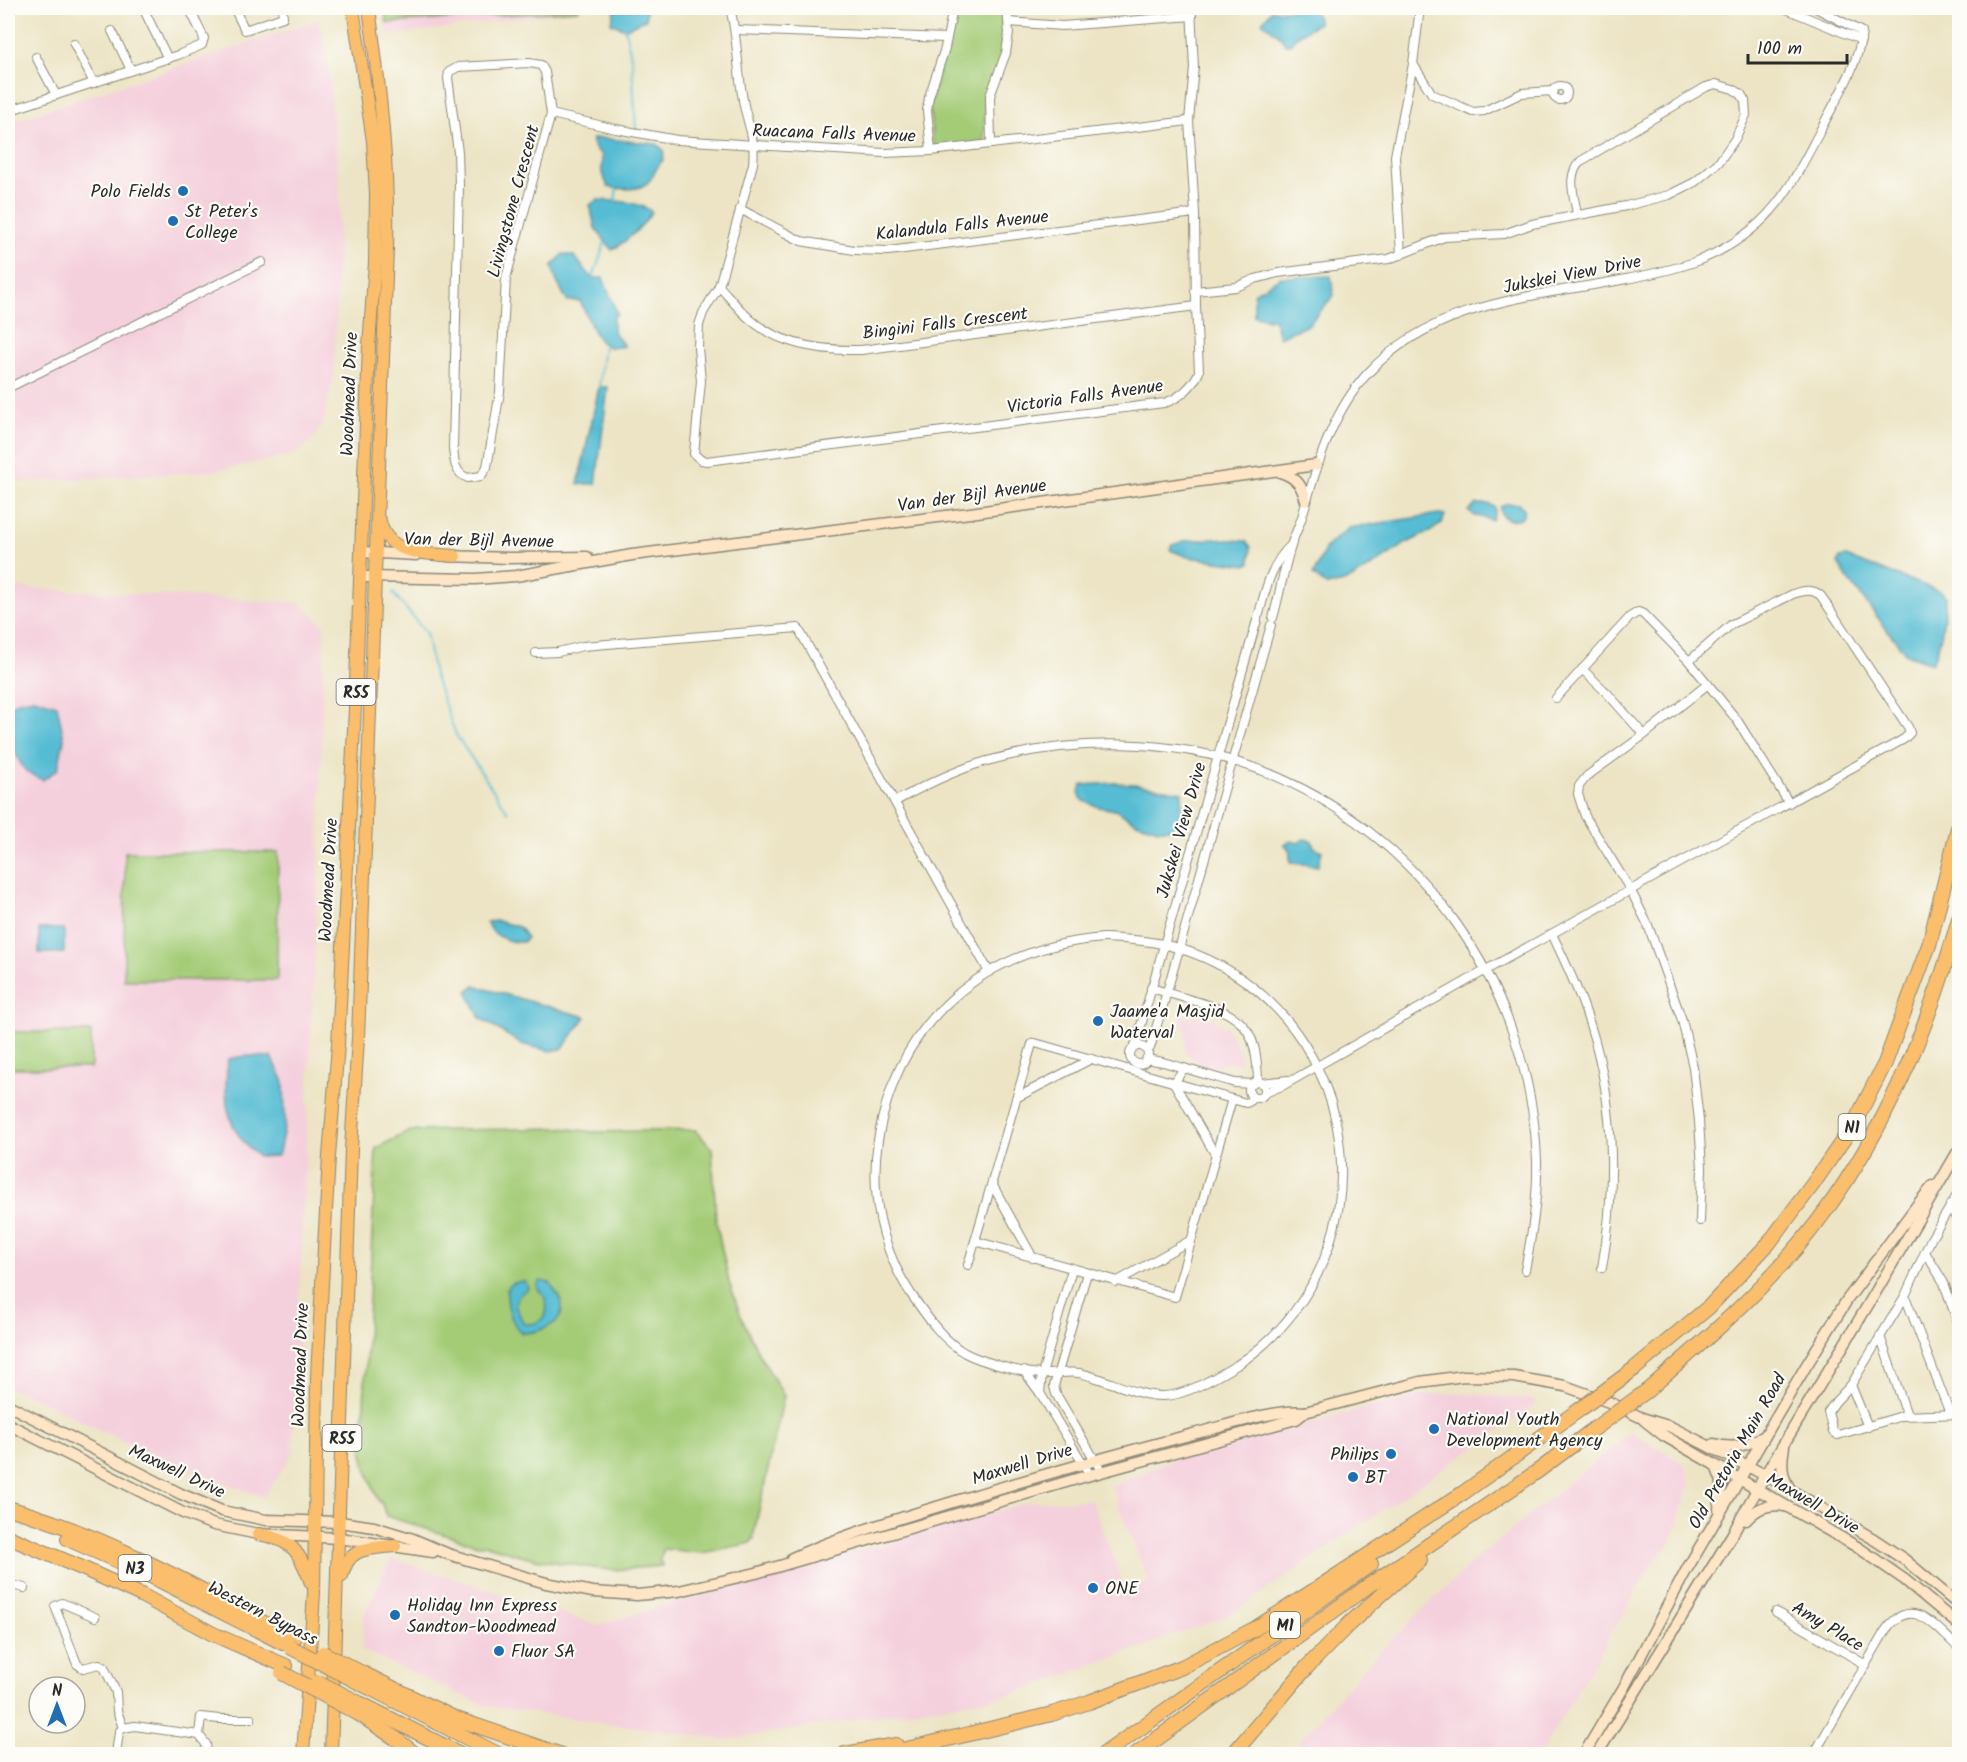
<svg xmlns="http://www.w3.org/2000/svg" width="1967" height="1762" viewBox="0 0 1967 1762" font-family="Kalam,sans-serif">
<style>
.built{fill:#f4cfdc}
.green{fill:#a4cc77;stroke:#687c51;stroke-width:1.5}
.water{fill:#55bcd3;stroke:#40747f;stroke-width:1.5}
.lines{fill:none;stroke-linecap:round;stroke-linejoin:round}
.stream{stroke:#55bcd3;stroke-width:2}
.river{stroke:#55bcd3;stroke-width:12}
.street-casing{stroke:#8c8878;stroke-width:10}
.secondary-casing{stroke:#8c8878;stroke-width:13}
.primary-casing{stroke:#8c8878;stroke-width:14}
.highway-casing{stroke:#8c8878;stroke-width:16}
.street{stroke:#fff;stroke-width:8}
.secondary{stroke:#fde5c5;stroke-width:10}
.primary{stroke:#fabe6d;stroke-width:12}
.highway{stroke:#fabe6d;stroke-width:14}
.highway-bridge-casing{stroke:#8c8878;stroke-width:16;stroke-linecap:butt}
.highway-bridge{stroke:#fabe6d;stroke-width:14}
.poi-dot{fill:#1f6fb2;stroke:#fdfcf7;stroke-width:2}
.labels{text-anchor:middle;stroke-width:4.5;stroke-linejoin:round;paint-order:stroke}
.shield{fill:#fdfcf7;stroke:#6a6a68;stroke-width:1.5}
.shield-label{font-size:16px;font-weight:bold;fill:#2b2b2b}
.street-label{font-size:18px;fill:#2b2b2b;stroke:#fdfcf7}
.poi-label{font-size:18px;fill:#2b2b2b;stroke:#fdfcf7;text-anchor:start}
</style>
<rect width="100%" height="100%" fill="#fdfcf7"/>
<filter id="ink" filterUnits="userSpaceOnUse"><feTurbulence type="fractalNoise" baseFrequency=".0167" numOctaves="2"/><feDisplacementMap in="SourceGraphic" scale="12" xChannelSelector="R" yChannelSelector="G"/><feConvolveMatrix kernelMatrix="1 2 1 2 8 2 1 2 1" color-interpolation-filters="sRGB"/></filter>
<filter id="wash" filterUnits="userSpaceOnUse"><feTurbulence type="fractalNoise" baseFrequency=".008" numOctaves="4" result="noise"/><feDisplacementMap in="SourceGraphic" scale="24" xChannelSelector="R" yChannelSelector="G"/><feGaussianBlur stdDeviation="1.35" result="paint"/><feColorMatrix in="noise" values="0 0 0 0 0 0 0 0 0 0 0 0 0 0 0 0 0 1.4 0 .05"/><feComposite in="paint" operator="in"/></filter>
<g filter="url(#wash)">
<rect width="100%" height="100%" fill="#ece4c4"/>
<g class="built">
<polygon points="380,8 579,8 579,10 389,36"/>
<polygon points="318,20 327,54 340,189 334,375 323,424 311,442 295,454 217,471 8,483 8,123"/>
<polygon points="8,587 300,603 324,626 319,860 292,1455 264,1497 150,1455 38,1399 8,1388"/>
<polygon points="1187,1015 1212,1019 1227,1028 1238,1047 1241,1063 1229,1063 1204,1068 1185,1052 1186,1029 1183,1029 1182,1016"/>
<polygon points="1423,1394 1467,1394 1535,1400 1536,1405 1230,1615 1007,1696 726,1740 486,1706 362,1650 364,1615 391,1558 597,1625 1028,1502 1091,1500 1126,1591 1149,1582 1111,1487 1178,1457"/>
<polygon points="1631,1432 1684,1464 1690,1485 1669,1546 1655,1560 1540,1754 1288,1754 1374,1657 1476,1559"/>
</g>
<g class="green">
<polygon points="384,8 579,8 579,10 387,23"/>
<polygon points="956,8 1005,8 1005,45 999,71 985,106 984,142 934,149 929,105"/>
<polygon points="125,852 278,852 277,980 124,980"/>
<rect x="8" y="1032" width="83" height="36"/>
<polygon points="561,1128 594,1132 695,1130 712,1148 716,1221 729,1282 740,1314 759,1354 784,1396 753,1537 754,1539 752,1539 751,1543 702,1553 664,1549 659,1562 662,1563 662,1566 614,1570 600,1569 535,1559 486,1545 477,1545 386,1516 382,1504 378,1500 366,1468 362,1448 376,1148 410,1131"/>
</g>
<g class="water">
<polygon points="614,8 649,8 646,10 646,19 625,29 611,23 614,14"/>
<polygon points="1272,10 1309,10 1316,14 1319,23 1298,35 1290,44 1285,44 1280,36 1262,22"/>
<path d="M598 138 657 144 664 151 663 160C657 166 655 173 650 180 641 192 621 189 608 187L602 172V155L595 149 592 139Z"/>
<path d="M597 200C614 201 639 201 652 212 641 228 629 240 612 250L595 228 590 205Z"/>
<path d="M563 254 574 256 592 278H603L617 313 613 318V331L624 346C620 347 614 348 609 347 594 343 587 313 580 301H567L556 280 552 266Z"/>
<polygon points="1331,276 1334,295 1308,325 1279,337 1274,320 1254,316 1254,293 1281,277"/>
<polygon points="599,387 608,387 596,484 578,484"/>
<path d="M1476 504H1488L1495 507V512L1492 520C1485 520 1481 515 1474 516L1468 511Z"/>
<path d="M1505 504H1519L1525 510 1522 518C1511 521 1499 520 1500 507Z"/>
<polygon points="1439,514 1445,515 1442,523 1431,531 1405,544 1355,577 1336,585 1326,585 1313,575 1326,547 1349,528"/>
<polygon points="1216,539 1246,541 1251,547 1250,563 1246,565 1188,557 1170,550 1172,545 1184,541"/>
<path d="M1846 557 1942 592 1946 597C1944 619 1942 643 1932 663L1906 654 1848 579 1838 563 1840 558Z"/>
<path d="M34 698 57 705 64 739 58 769 43 780C38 778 31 775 26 771 15 760 0 712 15 702 20 700 28 699 34 698Z"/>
<polygon points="1116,783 1134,784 1182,792 1182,804 1176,829 1158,829 1136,822 1115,810 1099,807 1082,800 1079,792 1082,785"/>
<path d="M1304 839 1312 841 1314 847 1322 851 1318 866 1290 862C1290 855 1291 848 1284 844L1292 841 1298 843Z"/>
<path d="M497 921 519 927 527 938 523 942C508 943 493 936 486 922Z"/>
<rect x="39" y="929" width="25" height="24"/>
<polygon points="475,986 586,1017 562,1049 550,1051 521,1044 480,1018 467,991"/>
<path d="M247 1056 272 1057 284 1082 285 1124 278 1156 259 1157C225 1129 223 1102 228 1059Z"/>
<path d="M522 1281 526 1282 528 1289 519 1295 515 1305 524 1324C540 1325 551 1316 545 1299 544 1294 539 1291 537 1287L540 1281 550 1283C554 1290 563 1300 562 1310 561 1326 535 1333 522 1333 511 1325 506 1303 507 1290L511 1284Z"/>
</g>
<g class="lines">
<g class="stream">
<polyline points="625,29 632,61 636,129"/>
<polyline points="615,201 617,188"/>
<polyline points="593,278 605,242"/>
<polyline points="599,387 604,345"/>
<polyline points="393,593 426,633 434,675 456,735 508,812"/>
</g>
<polyline class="river" points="1957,8 1960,15"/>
</g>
</g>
<g filter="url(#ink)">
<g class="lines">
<defs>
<g id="street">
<polyline points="143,8 168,59"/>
<polyline points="234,8 245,30 283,17 282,8"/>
<path d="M730 8C738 38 737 69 743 100 747 124 756 137 753 164L719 286 703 313 699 325 698 348 701 381 694 454 701 460 707 461 1164 403C1179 399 1193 386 1199 372L1196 306 1195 213 1189 121 1194 67 1191 8"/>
<polyline points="1784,8 1861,40"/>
<polyline points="1009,22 1062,26 1192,16"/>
<polyline points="736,30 946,38"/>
<polyline points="112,31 131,70"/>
<polyline points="74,44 94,83"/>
<polyline points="36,57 56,95"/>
<path d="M529 63 541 65 545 72 551 114 506 278 500 392 487 467 481 476 468 478C455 474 454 461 453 448L459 185 458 152 448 78 449 72 458 67Z"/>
<polyline points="1413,64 1432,94 1473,112 1484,111 1522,93 1553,91"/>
<circle cx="1560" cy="93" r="7"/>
<polyline points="8,98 13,110"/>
<polyline points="8,111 178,55 202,45 204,38 189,8"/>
<polyline points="551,114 616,129 677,140 884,153 931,151 1189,121"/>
<polyline points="991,144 990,96 1006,53 1009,33 1007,8"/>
<polyline points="931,151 927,110 929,97 945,48 953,8"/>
<polyline points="740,209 801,241 854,250 888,251 1195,213"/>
<polyline points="1401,255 1395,156 1413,64 1420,8"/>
<path d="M719 286C729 297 739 310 751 320 781 346 823 351 861 350L1196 306"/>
<path d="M1195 291 1236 287 1255 279 1278 273 1389 259 1444 237 1504 234 1532 224 1626 206 1669 195 1695 182 1719 162 1735 139 1746 115 1745 101 1741 94 1733 89 1716 84 1706 87 1581 161C1566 175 1574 195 1577 214"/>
<polyline points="8,388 262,262"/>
<path d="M1259 614C1266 588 1271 564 1291 545"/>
<path d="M1273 618C1280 593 1284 567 1292 543 1295 534 1299 526 1302 517 1317 466 1331 413 1368 373 1434 302 1532 297 1621 280 1674 270 1717 261 1758 224 1786 199 1802 165 1819 133 1834 102 1859 66 1862 32L1816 8"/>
<polyline points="536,653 558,652 583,646 798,628 989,972"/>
<polyline points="1582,669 1607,693 1644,735"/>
<polyline points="1556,698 1630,617 1638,612 1643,614 1689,661 1737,720 1789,803"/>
<path d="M896 801C925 785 955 770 987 761 1074 737 1173 738 1258 769 1420 830 1531 988 1537 1161 1538 1198 1532 1234 1525 1270"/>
<path d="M1552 934C1564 959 1576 984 1585 1010 1615 1092 1617 1183 1602 1268"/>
<path d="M1104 938C1123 939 1143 940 1162 944 1297 974 1372 1117 1329 1246 1313 1294 1280 1337 1237 1365 1218 1376 1186 1396 1163 1396 1138 1397 1105 1378 1079 1373 1066 1371 1055 1375 1042 1374 1025 1374 980 1361 965 1353 942 1340 926 1315 911 1294 881 1249 870 1193 878 1140 897 1021 984 947 1104 938Z"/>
<path d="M1151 988C1168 993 1185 998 1202 1003 1248 1017 1257 1035 1258 1082"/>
<circle cx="1139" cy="1055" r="9"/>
<polyline points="1133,1048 1136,1043 1257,620"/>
<polyline points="1147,1050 1150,1048 1164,1002 1271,625"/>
<polyline points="1146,1059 1163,1062 1235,1083 1253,1084"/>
<polyline points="1184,1068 1174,1083 1215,1154"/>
<circle cx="1257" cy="1090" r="8"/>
<polyline points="1261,1083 1288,1080"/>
<path d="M1265 1093 1284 1085 1486 970 1904 739 1910 733 1908 727 1821 596C1812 588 1803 591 1793 594L1732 624 1689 661"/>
<polyline points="1016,1098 1091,1059"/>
<polyline points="992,1184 1033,1258"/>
<polyline points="1960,1190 1931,1239 1905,1296 1851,1385 1836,1401 1828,1412 1833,1432 1838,1435 1902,1416 1960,1414"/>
<polyline points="1950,1205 1960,1227"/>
<polyline points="1700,1221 1702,1168 1699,1121 1693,1067 1682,1020 1648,925 1631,891 1585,816 1578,794 1579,786 1587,776 1644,735 1708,684"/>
<polyline points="975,1241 1175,1297 1232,1099"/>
<polyline points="1925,1252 1944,1283 1960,1329"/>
<polyline points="968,1265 1032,1044 1035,1043 1246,1103 1249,1102 1252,1097"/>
<polyline points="1072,1269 1042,1374 1040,1393 1090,1475"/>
<polyline points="1087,1273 1054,1386 1056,1394 1102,1472"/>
<polyline points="1116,1282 1191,1240"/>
<polyline points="1905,1296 1950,1414"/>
<polyline points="1880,1336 1907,1415"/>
<polyline points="1024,1371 1040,1393"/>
<polyline points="1851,1385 1868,1427"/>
<polyline points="8,1584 24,1588"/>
<polyline points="1776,1612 1866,1665"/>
<polyline points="95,1617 62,1603 55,1606 77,1664 83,1668 99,1664 104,1667 116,1692 117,1711 123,1728"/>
<polyline points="199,1735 201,1717 219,1719 251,1719"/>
<polyline points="116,1754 119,1732 123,1728 135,1726 199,1735 206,1744 207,1754"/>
<path d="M1814 1754 1885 1631C1912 1592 1936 1628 1960 1649"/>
</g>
<g id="secondary">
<path d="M1280 472C1296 477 1302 485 1306 501"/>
<polyline points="361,552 416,555"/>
<polyline points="447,556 510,558 587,557"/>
<polyline points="366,577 475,579 516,576 632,555 970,513 1316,465"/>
<polyline points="8,1405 181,1494 222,1511 266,1520 340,1522 374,1527 413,1539 448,1554 546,1583 593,1592 637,1595 679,1591 756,1573 1090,1475 1296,1419 1305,1412"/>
<polyline points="1644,1420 1663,1435 1859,1548 1905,1580 1960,1626"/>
<polyline points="8,1424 183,1513 214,1525 258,1534 339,1538 433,1552"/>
<path d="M1714 1444C1734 1450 1747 1445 1765 1436"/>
<path d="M1784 1447C1781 1463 1781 1476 1790 1489"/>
<polyline points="1716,1466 1722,1482 1719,1509"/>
<path d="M1746 1520C1757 1508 1768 1503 1785 1506"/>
<path d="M792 1558C845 1534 901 1518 956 1501 1035 1477 1113 1455 1193 1434 1223 1427 1276 1408 1305 1412L1420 1382 1464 1376 1514 1377 1565 1386 1609 1402 1642 1418 1671 1427 1765 1475 1872 1538 1905 1560 1960 1606"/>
<polyline points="1584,1754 1624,1687 1687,1569 1806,1366 1847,1300 1918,1204 1933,1186"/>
<polyline points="1597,1754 1732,1535 1765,1475 1868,1305 1960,1148"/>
</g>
<g id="primary">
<path d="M380 521C387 556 427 553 455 556"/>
<path d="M258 1534C293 1540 299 1551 311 1583"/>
<path d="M342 1576C349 1546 368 1549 395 1546"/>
<polyline points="303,1754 314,1593 317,1376 329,1156 338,1045 355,708 369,346 375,262 376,194 373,141 353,8"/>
<path d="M331 1754 351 1149 358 1038 387 250C389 168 380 89 369 8"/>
</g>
<g id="highway">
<polyline points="1634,1369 1709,1307 1769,1243 1813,1184 1854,1124 1885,1063 1929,945 1960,820"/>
<path d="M1648 1390C1695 1349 1742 1309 1784 1262 1871 1166 1926 1039 1960 915"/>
<path d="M8 1508C108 1536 202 1590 294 1639"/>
<polyline points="8,1537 82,1568 141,1595 213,1634 286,1666"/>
<polyline points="68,1539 149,1575 283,1643"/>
<polyline points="364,1674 454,1718 559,1754"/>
<polyline points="362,1684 498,1754"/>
<polyline points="361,1704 460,1754"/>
<polyline points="359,1714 395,1738 415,1754"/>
<polyline points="845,1754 896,1745"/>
<polyline points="886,1754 1052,1714 1089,1702 1182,1667 1256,1628 1313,1591 1463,1493 1579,1410"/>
<polyline points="1104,1754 1371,1564"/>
<polyline points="1136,1754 1368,1586 1538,1471 1594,1429"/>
<polyline points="1233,1754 1307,1667 1349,1624 1420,1560"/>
</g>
</defs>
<use href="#street" class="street-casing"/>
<use href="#secondary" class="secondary-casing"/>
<use href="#primary" class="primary-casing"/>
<use href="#highway" class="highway-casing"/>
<use href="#street" class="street"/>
<use href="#secondary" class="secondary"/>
<use href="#primary" class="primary"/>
<use href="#highway" class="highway"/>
<defs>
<g id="highway-bridge">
<polyline points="1579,1410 1634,1369"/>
<polyline points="1594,1429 1648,1390"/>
<polyline points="290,1647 362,1684"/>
<polyline points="323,1653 364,1674"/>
<polyline points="282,1673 359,1714"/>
<polyline points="318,1682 361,1704"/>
</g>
</defs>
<use href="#highway-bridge" class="highway-bridge-casing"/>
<use href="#highway-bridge" class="highway-bridge"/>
</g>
</g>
<g class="poi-dot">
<circle cx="183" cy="191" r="6"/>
<circle cx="173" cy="221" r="6"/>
<circle cx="1098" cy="1021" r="6"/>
<circle cx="1434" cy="1429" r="6"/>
<circle cx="1391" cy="1454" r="6"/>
<circle cx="1353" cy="1477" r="6"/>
<circle cx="1093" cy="1588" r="6"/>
<circle cx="395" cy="1615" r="6"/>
<circle cx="499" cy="1651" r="6"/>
</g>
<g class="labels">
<g class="shield">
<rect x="336.5" y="679" width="39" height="26" rx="4.5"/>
<rect x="1838.5" y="1114" width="27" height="26" rx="4.5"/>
<rect x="322.5" y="1425" width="39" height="26" rx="4.5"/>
<rect x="118.5" y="1555" width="33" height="26" rx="4.5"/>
<rect x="1270" y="1612" width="30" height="26" rx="4.5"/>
</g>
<g class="shield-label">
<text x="356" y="698">R55</text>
<text x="1852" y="1133">N1</text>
<text x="342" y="1444">R55</text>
<text x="135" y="1574">N3</text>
<text x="1285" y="1631">M1</text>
</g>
<g class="street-label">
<text transform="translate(834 133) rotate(2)" y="6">Ruacana Falls Avenue</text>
<text transform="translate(513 201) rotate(-75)" y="6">Livingstone Crescent</text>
<text transform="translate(962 225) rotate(-6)" y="6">Kalandula Falls Avenue</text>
<text transform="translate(1572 274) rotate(-11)" y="6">Jukskei View Drive</text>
<text transform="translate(945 323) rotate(-7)" y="6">Bingini Falls Crescent</text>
<text transform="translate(349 394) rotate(-88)" y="6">Woodmead Drive</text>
<text transform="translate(1085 396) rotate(-8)" y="6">Victoria Falls Avenue</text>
<text transform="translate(972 495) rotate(-8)" y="6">Van der Bijl Avenue</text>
<text transform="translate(479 540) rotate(1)" y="6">Van der Bijl Avenue</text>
<text transform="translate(1181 830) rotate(-74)" y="6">Jukskei View Drive</text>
<text transform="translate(328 880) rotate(-87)" y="6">Woodmead Drive</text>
<text transform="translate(300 1365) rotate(-88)" y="6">Woodmead Drive</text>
<text transform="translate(1737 1451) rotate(-60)" y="6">Old Pretoria Main Road</text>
<text transform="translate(1022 1464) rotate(-17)" y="6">Maxwell Drive</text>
<text transform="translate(177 1471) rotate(25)" y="6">Maxwell Drive</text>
<text transform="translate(1813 1503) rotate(30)" y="6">Maxwell Drive</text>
<text transform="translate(263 1613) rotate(27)" y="6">Western Bypass</text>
<text transform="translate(1828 1626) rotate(31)" y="6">Amy Place</text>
</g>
<g class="poi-label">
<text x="171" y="197" text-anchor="end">Polo Fields</text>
<text x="185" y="217">St Peter's<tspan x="185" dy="21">College</tspan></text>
<text x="1110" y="1017">Jaame'a Masjid<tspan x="1110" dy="21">Waterval</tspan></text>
<text x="1446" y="1425">National Youth<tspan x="1446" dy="21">Development Agency</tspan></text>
<text x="1379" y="1460" text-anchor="end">Philips</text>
<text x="1365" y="1483">BT</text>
<text x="1105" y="1594">ONE</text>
<text x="407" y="1611">Holiday Inn Express<tspan x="407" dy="21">Sandton-Woodmead</tspan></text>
<text x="511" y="1657">Fluor SA</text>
</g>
</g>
<rect width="1967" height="1762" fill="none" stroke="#fdfcf7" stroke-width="30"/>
<g transform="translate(57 1705)"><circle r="28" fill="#fdfcf7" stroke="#a9a8a5" stroke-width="1.5"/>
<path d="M0-4.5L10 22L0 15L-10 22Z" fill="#1f6fb2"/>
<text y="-9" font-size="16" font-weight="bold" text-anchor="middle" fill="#2b2b2b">N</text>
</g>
<path d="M1748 54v9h99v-9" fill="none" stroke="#2b2b2b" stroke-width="3"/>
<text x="1757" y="54" font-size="18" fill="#2b2b2b" stroke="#fdfcf7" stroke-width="4.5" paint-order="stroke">100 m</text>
</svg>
